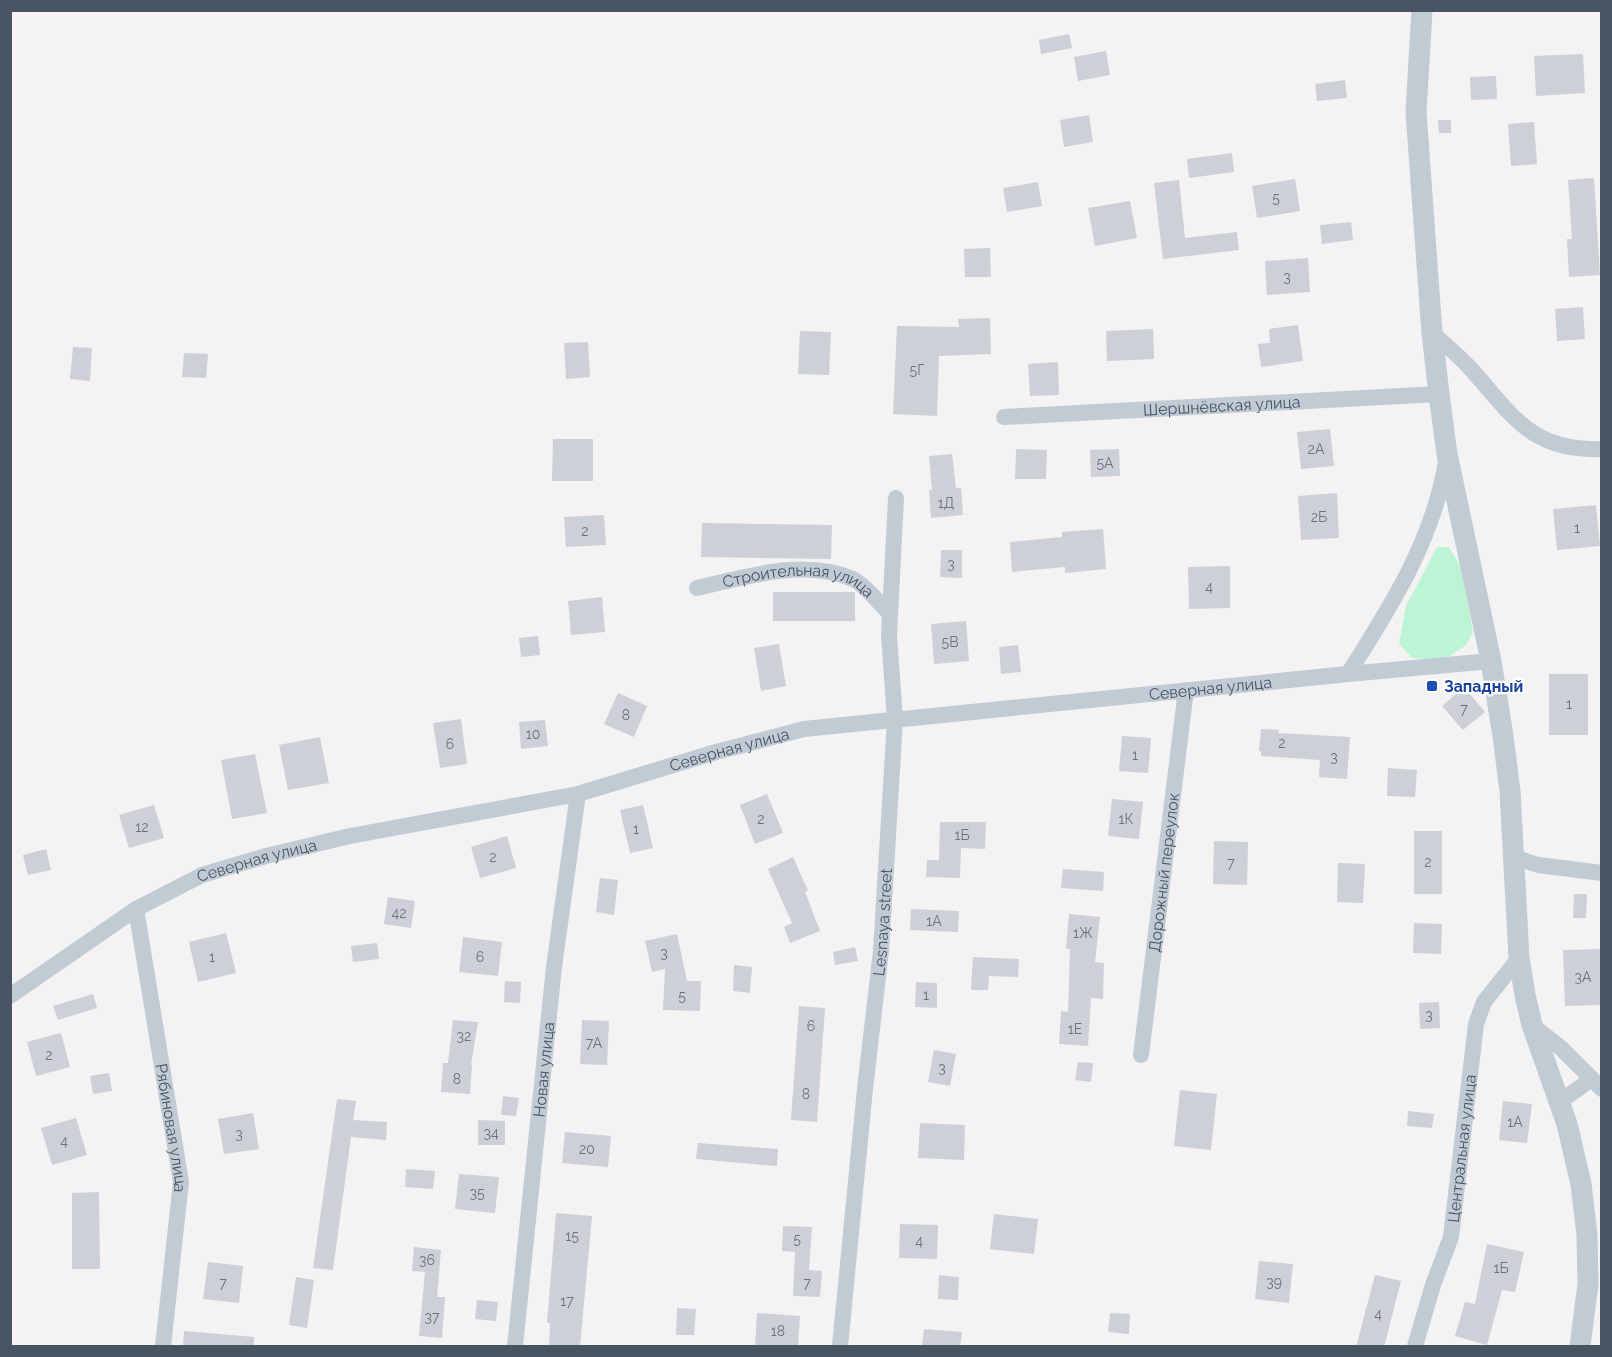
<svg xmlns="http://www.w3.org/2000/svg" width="1612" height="1357" viewBox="0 0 1612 1357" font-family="Raleway,sans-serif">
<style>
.green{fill:#bdf4d5}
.building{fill:#cdd0d6}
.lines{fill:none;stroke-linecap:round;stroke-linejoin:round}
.minor{stroke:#c1cbd4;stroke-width:16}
.tertiary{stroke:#c1cbd4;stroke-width:21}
.transit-dot{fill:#1a4fb4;stroke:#fff;stroke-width:2}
.labels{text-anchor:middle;stroke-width:4.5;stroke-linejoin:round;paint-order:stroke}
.number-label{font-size:14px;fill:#68737e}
.street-label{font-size:16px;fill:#475461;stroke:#fff}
.transit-label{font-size:16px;font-weight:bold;fill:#164399;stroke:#fff;text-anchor:start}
</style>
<rect width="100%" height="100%" fill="#f4f2f2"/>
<polygon class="green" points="1437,547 1449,547 1462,569 1473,632 1466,645 1444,660 1412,658 1399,644 1406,606"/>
<g class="building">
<polygon points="1069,34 1072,48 1041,54 1039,40"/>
<polygon points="1106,51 1110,75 1078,81 1074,57"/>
<polygon points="1583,54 1585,93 1536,96 1534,56"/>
<polygon points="1496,76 1497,99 1471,100 1470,77"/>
<polygon points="1345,80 1347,98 1317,101 1315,84"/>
<polygon points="1089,115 1093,142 1064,147 1060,120"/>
<polygon points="1438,120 1451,120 1451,133 1439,133"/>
<polygon points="1534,122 1537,164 1511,166 1508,124"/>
<polygon points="1232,153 1234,172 1189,178 1187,159"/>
<polygon points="1594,178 1600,275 1569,277 1567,239 1572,239 1568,180"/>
<polygon points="1295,179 1300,211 1257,218 1252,186"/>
<polygon points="1179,180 1185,238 1237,232 1239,250 1163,259 1154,183"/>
<polygon points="1038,182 1042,206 1007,212 1003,188"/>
<polygon points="1130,201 1137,238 1095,246 1088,208"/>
<polygon points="1351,222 1353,240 1322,244 1320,225"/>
<polygon points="990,248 991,277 965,277 964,249"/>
<polygon points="1308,258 1310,292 1267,295 1265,261"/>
<polygon points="1583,307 1585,339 1557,341 1555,309"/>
<polygon points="990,318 991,354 939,356 937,416 893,414 897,326 959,327 958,319"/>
<polygon points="1298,325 1303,361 1261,367 1258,344 1270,343 1269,329"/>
<polygon points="1153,329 1154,359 1107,361 1106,331"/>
<polygon points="800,331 831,332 829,375 798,374"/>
<polygon points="588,342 590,377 566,379 564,343"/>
<polygon points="73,347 92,348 90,381 70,379"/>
<polygon points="184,353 208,354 206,378 182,377"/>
<polygon points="1058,362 1059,395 1030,396 1028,364"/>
<polygon points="1330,429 1334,466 1301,469 1297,432"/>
<polygon points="553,439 593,439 593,481 552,481"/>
<polygon points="1016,449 1047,450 1046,479 1015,479"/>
<polygon points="1119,449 1120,476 1091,477 1090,450"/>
<polygon points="952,454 956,488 961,488 963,515 931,518 929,490 932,490 929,456"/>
<polygon points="1337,493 1339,538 1301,540 1298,496"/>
<polygon points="1596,505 1600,546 1557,550 1553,509"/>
<polygon points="604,515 606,545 566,547 564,517"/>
<polygon points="702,523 832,525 831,559 701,557"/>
<polygon points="1103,529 1106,569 1065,573 1065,567 1012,572 1010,542 1062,537 1062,532"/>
<polygon points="941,550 962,550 962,578 940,577"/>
<polygon points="1230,566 1230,608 1189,609 1188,567"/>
<polygon points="773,592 854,592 855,593 855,621 773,621"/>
<polygon points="602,597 605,632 571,635 568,601"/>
<polygon points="966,621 969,661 934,664 931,624"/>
<polygon points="538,636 540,655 521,657 519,638"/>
<polygon points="779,644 786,686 761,691 754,648"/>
<polygon points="1018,645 1021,672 1001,674 999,647"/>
<rect x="1549" y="674" width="39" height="61"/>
<polygon points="1464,687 1485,712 1463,730 1442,706"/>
<polygon points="618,693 647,706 634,737 604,724"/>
<polygon points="461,719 467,764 440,768 433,723"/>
<polygon points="545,720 548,746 521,749 519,722"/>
<polygon points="1261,729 1279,730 1278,733 1350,737 1347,779 1319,777 1320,760 1261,756 1261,751 1259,751"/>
<polygon points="1122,736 1151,738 1148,773 1119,771"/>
<polygon points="320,737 329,783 288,790 279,745"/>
<polygon points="255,754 267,813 232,819 221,760"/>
<polygon points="1388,768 1417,770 1415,797 1387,796"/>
<polygon points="767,794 783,833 755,844 740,805"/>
<polygon points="1112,799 1143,802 1139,839 1108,836"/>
<polygon points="154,805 164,838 129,848 119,815"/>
<polygon points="643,805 653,848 630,853 620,810"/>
<polygon points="940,822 986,822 985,849 961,848 960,878 926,877 927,860 939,860"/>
<rect x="1414" y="831" width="28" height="63"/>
<polygon points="507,836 516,868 480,878 471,847"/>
<polygon points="1214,841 1248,842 1247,885 1213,884"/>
<polygon points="46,849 51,870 28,875 23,855"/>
<polygon points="793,857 808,891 805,892 820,931 790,943 784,927 792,923 768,869"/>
<polygon points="1338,863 1365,864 1363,903 1337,902"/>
<polygon points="1063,869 1104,872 1103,891 1061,888"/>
<polygon points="600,878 618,880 614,915 596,912"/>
<polygon points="1574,894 1587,894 1586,918 1573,918"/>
<polygon points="388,897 415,901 411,928 384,924"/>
<polygon points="911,909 959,911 958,932 910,930"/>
<polygon points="1069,914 1100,917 1095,962 1104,963 1103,999 1091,998 1088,1046 1059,1044 1061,1011 1068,1012 1070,949 1066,949"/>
<polygon points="1414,923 1442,924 1441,954 1413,953"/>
<polygon points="226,933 236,973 198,982 189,942"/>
<polygon points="677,934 687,981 701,981 700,1011 663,1010 665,969 652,972 645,941"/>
<polygon points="463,937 502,942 498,976 459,972"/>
<polygon points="377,943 379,959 353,962 351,946"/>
<polygon points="855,947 858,961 835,965 833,952"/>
<polygon points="1602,949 1602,1005 1565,1006 1563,950"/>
<polygon points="973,957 1019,959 1018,977 989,976 988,990 971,990"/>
<polygon points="734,965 752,967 750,993 733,991"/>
<polygon points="505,981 521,982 520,1003 504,1002"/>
<polygon points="916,982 937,983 937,1008 915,1007"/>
<polygon points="93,994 97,1008 58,1020 53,1006"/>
<polygon points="1439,1002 1440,1028 1420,1029 1419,1003"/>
<polygon points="799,1006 825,1008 817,1122 791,1120"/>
<polygon points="453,1020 478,1022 471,1065 472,1065 470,1094 441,1092 443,1063 448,1063"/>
<polygon points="582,1020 609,1021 607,1065 580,1064"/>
<polygon points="61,1033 70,1067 36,1076 27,1042"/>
<polygon points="934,1050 956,1054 950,1086 928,1082"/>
<polygon points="1078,1062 1093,1063 1091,1082 1075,1080"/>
<polygon points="109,1073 112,1091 93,1094 90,1076"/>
<polygon points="1180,1090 1217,1094 1211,1150 1174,1146"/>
<polygon points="503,1096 519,1098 516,1116 501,1115"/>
<polygon points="337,1099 356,1101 353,1120 387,1122 386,1140 351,1137 333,1270 313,1268"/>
<polygon points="1503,1101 1532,1104 1527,1143 1499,1140"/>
<polygon points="1408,1111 1434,1114 1432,1128 1407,1126"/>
<polygon points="253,1113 259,1149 224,1154 218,1119"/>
<polygon points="76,1118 87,1155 52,1165 41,1128"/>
<polygon points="478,1120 505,1121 505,1145 478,1145"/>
<polygon points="920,1123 965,1125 964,1160 918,1158"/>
<polygon points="565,1132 611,1136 608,1167 562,1163"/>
<polygon points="698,1143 778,1149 777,1166 696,1159"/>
<polygon points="406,1169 435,1171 433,1189 405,1187"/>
<polygon points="459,1174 499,1177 495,1213 455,1209"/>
<polygon points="99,1192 100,1269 72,1269 72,1193"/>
<polygon points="556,1213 592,1216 580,1347 549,1347 550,1323 547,1323"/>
<polygon points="994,1214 1038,1219 1034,1254 990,1249"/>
<polygon points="900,1224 938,1225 937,1259 899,1258"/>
<polygon points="783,1226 812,1227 809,1270 822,1271 820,1297 793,1296 795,1252 782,1251"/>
<polygon points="1487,1244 1524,1252 1515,1292 1502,1290 1487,1345 1455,1336 1465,1302 1475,1304"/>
<polygon points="414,1247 441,1250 437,1297 445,1297 442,1338 419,1336 425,1272 412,1271"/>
<polygon points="1259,1261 1293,1264 1289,1303 1255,1299"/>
<polygon points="208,1262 243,1266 239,1303 203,1299"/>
<polygon points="939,1275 959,1277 958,1300 938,1299"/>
<polygon points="1375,1275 1401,1281 1384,1347 1356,1347"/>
<polygon points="296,1277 314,1280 307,1328 289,1325"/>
<polygon points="477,1300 498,1302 496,1321 475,1319"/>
<polygon points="677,1308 696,1309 694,1335 676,1335"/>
<polygon points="757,1313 800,1316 798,1347 755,1347"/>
<polygon points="1110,1313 1130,1314 1129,1334 1108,1332"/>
<polygon points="924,1329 962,1332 960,1347 922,1347"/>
<polygon points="184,1331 254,1337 254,1347 183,1345"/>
</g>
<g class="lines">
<g class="minor">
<path d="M1432 333C1445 344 1458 355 1470 368 1512 414 1530 452 1602 449"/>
<path id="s1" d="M1004 417 1439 394"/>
<path id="s2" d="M697 588C746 577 804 558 853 579 864 584 881 605 890 614"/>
<path d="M1348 674C1390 608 1434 539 1446 461"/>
<polyline points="1514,857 1538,865 1602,873"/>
<path id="s3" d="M136 909 181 1182 163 1346"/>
<path id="s4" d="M10 996 136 909 202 875 266 856 350 836 578 794 716 752 804 729 1348 674 1491 661"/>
<polyline points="1532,1025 1561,1048 1602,1089"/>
<path id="s5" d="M1141 1055 1186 690"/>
<polyline points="1559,1102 1592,1079"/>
<path id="s6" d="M515 1346 554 967 578 794"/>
<path id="s7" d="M840 1346 865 1089 881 951 895 720 889 635 896 498"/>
<path id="s8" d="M1415 1346 1433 1285 1451 1237 1476 1024 1484 1002 1519 958"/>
</g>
<polyline class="tertiary" points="1422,10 1416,112 1432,333 1439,394 1447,454 1491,661 1503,736 1510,791 1519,958 1525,995 1532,1025 1567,1124 1581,1184 1587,1235 1588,1284 1580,1346"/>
</g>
<rect class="transit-dot" x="1426" y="680" width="12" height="12" rx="3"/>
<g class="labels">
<g class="number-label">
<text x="1276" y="203">5</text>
<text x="1287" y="282">3</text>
<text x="917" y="375">5Г</text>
<text x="1316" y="454">2А</text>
<text x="1105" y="468">5А</text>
<text x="946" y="508">1Д</text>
<text x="1319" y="522">2Б</text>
<text x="1577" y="533">1</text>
<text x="585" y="536">2</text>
<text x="951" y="569">3</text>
<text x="1209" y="592">4</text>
<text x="950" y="647">5В</text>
<text x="1569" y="709">1</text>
<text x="1464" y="714">7</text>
<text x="626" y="720">8</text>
<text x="533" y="739">10</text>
<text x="1282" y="748">2</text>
<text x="450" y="749">6</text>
<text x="1135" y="760">1</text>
<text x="1334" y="762">3</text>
<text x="761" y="824">2</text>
<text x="1126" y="824">1К</text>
<text x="142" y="832">12</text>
<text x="636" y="834">1</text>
<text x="962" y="840">1Б</text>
<text x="493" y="862">2</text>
<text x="1428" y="867">2</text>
<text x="1231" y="868">7</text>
<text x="399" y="918">42</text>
<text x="934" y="926">1А</text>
<text x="1083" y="938">1Ж</text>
<text x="664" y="958">3</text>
<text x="212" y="962">1</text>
<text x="480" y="962">6</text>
<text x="1583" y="982">3А</text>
<text x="926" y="1000">1</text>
<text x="682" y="1001">5</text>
<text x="1429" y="1020">3</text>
<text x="811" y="1031">6</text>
<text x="1075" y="1034">1Е</text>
<text x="464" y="1041">32</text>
<text x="594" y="1048">7А</text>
<text x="49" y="1060">2</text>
<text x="942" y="1073">3</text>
<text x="457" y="1084">8</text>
<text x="806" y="1099">8</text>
<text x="1515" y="1127">1А</text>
<text x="491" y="1138">34</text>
<text x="239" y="1139">3</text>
<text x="64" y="1146">4</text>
<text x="587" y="1154">20</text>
<text x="477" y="1198">35</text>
<text x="572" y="1241">15</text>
<text x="797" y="1244">5</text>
<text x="919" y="1246">4</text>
<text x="427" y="1265">36</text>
<text x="1501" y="1273">1Б</text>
<text x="1274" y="1287">39</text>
<text x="223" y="1288">7</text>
<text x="807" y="1288">7</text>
<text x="567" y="1306">17</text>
<text x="1378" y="1319">4</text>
<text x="432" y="1322">37</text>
<text x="778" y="1336">18</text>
</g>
<g class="street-label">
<text dy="6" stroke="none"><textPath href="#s1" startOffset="218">Шершнёвская улица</textPath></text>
<text dy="6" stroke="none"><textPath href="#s2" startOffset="105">Строительная улица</textPath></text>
<text dy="6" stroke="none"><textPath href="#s4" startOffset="1256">Северная улица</textPath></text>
<text dy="6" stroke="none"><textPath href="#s4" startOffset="770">Северная улица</textPath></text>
<text dy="6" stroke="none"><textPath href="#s4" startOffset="284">Северная улица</textPath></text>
<text dy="6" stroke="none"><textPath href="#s5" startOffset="184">Дорожный переулок</textPath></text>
<text dy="6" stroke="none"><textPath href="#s7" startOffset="426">Lesnaya street</textPath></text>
<text dy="6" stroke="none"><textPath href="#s6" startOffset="278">Новая улица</textPath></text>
<text dy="6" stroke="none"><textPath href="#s3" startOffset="222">Рябиновая улица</textPath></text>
<text dy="6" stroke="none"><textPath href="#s8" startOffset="204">Центральная улица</textPath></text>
</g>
<g class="transit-label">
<text x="1444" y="692">Западный</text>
</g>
</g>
<rect width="1612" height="1357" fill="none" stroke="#475461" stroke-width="24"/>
</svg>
